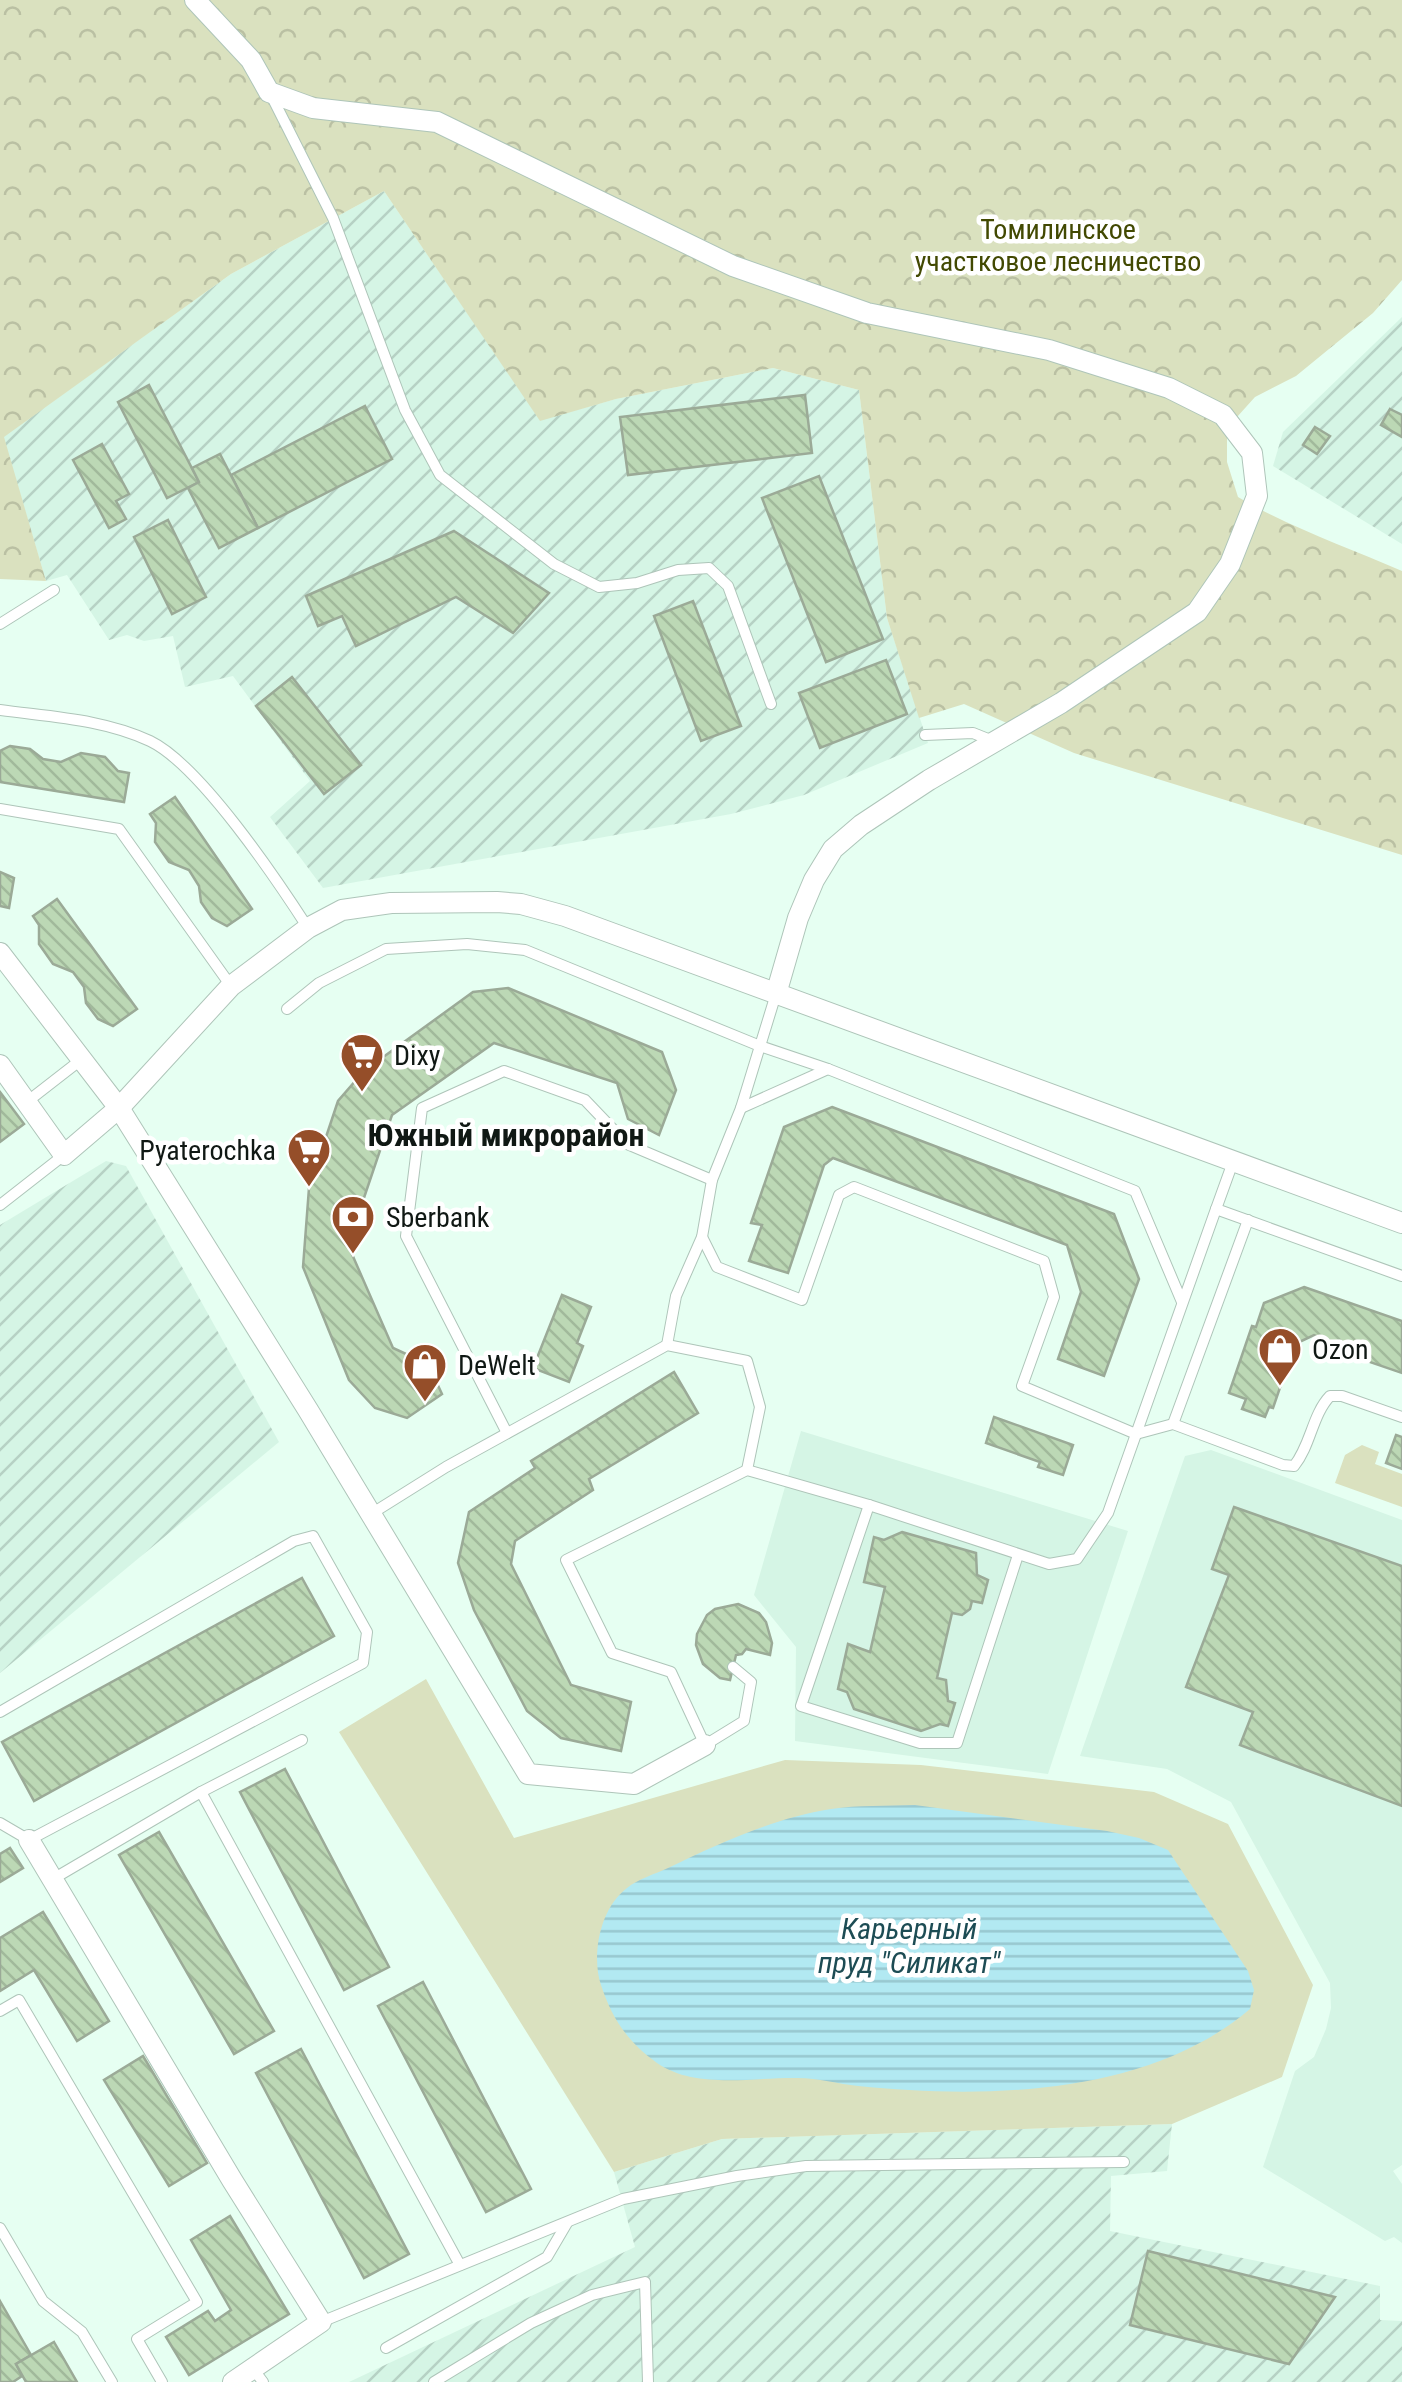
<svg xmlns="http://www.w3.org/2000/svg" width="1402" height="2382" viewBox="0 0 1402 2382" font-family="'Roboto Condensed',sans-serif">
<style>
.built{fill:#d5f5e5}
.industrial{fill:url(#industrial-furrows)}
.forest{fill:url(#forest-crowns)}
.park{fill:#dae1bf}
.water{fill:url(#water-rules)}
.building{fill:url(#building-back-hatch);stroke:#9baa97;stroke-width:2.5}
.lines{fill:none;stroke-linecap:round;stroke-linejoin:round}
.lane-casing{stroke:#aec5b9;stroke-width:12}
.street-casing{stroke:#aec5b9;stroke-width:22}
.lane{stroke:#fff;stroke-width:10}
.street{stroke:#fff;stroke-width:20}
.labels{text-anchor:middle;stroke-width:9;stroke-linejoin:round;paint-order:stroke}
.park-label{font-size:28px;fill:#424902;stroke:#fff}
.poi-label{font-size:28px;fill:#101814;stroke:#fff;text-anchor:start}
.water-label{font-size:30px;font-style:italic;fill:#1d4c54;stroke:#fff}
.quarter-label{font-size:32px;font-weight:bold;fill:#101814;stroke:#fff}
</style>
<defs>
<pattern id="industrial-furrows" width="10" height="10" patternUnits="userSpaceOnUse" patternTransform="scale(2.5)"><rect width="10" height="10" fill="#d5f5e5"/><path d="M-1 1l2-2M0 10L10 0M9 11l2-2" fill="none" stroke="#b6d1c4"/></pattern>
<pattern id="forest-crowns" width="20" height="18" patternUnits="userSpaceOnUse" patternTransform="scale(2.5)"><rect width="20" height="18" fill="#dae1bf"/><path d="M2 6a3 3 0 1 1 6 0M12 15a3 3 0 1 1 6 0" fill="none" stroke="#bac0a3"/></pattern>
<pattern id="water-rules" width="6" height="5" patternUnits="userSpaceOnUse" patternTransform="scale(2.5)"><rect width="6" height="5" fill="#b2e9f2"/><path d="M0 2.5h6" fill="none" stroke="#98c7cf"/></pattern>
<pattern id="building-back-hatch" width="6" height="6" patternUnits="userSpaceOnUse" patternTransform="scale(2.5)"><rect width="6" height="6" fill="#bcd8b5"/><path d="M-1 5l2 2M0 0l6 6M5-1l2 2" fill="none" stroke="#a1b99b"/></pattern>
</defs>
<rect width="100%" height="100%" fill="#e6fff2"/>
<g class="built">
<polygon points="801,1431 1128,1531 1048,1774 795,1741 796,1647 754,1595"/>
<polygon points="1211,1450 1402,1520 1402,2165 1393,2171 1402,2184 1402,2243 1394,2237 1385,2241 1263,2167 1295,2071 1314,2057 1326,2029 1331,2008 1330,1983 1231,1802 1167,1769 1080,1756 1185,1456"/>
</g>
<g class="industrial">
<polygon points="384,191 540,420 616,399 773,368 859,390 887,618 928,743 804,795 731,814 323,888 270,817 310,781 233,676 185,687 173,636 144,641 127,635 109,640 67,575 46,581 3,437 231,274"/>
<polygon points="1402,317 1402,544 1273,466 1283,432"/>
<polygon points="106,1161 126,1166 279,1442 0,1673 0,1225"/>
<polygon points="1172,2124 1167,2171 1111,2176 1110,2231 1380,2286 1380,2320 1402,2321 1402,2382 349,2382 635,2247 614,2172 722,2139"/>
</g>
<path class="forest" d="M0 0H1402V280L1373 313 1296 376 1255 397 1237 417 1227 437V462L1238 497C1289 527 1347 547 1402 571V855L1074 753 964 704 919 718 887 618 859 390 773 368 616 399 540 421 384 191 231 274 4 437 46 581 0 579Z"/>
<g class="park">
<polygon points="1362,1445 1379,1452 1375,1464 1402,1474 1402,1507 1335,1483 1345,1455"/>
<polygon points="426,1679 514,1838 785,1760 921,1765 1154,1792 1228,1824 1313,1985 1282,2077 1172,2124 722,2139 614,2172 339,1732"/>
</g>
<path class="water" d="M915 1805 1107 1831 1139 1838 1168 1850 1248 1971 1254 1990 1250 2009C1148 2096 985 2099 858 2086 838 2084 818 2078 798 2078 754 2077 696 2090 657 2063 628 2042 612 2019 601 1985 591 1955 600 1908 627 1888 638 1879 655 1874 668 1868 720 1843 774 1818 831 1809 858 1805 887 1806 915 1805Z"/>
<g class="building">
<polygon points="149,385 199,482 167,498 118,402"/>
<polygon points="805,395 812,453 628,475 620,417"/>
<polygon points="365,406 392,459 258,528 231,475"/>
<polygon points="1390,409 1402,415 1402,437 1381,425"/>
<polygon points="1315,427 1330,436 1317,454 1303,445"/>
<polygon points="102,444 129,494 116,501 126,519 109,528 73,460"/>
<polygon points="220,454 258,528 219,548 188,488 199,482 192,468"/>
<polygon points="819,476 883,639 826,662 762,498"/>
<polygon points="168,520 206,597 172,614 134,537"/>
<polygon points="454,531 549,593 513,633 456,597 356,646 342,616 318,626 306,596"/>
<polygon points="693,601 741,726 701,741 654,616"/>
<polygon points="886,660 907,714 820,748 799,693"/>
<polygon points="292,677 361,765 324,794 256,706"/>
<polygon points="10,746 30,749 43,759 61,762 81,753 105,757 118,771 129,773 124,802 0,782 0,751"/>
<polygon points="175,797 252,909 227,926 212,918 201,902 199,886 189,870 169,862 155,842 156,823 150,814"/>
<polygon points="0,872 14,878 9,908 0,906"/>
<polygon points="57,899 137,1009 113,1026 98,1019 86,1003 84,987 73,972 53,964 39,944 39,925 33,916"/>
<polygon points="508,988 662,1052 676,1090 659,1135 628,1119 617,1083 494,1043 392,1115 348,1245 393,1348 428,1364 442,1394 407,1418 375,1408 349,1380 303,1267 309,1188 338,1101 364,1071 473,992"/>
<polygon points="0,1092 24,1124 0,1142"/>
<polygon points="832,1107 1114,1214 1139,1279 1104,1376 1058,1359 1081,1292 1067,1245 833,1158 824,1165 788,1273 749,1261 762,1225 751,1223 784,1127"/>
<polygon points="1304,1287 1402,1321 1402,1373 1329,1348 1331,1342 1314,1335 1295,1344 1273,1408 1269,1407 1265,1417 1242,1409 1246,1399 1229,1393 1252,1326 1256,1327 1264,1303"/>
<polygon points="562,1295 591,1307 577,1343 583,1346 569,1382 533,1368"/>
<polygon points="674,1372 698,1413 589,1479 593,1490 515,1541 511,1564 571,1685 631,1702 621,1751 561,1738 527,1711 474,1610 458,1563 469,1512 535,1468 531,1461"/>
<polygon points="994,1417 1073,1445 1063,1475 1038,1467 1040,1462 986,1443"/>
<polygon points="1396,1435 1402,1437 1402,1469 1386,1463"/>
<polygon points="1234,1507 1402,1566 1402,1806 1240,1745 1253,1712 1186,1687 1229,1575 1212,1569"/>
<polygon points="902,1532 976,1553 977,1575 988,1580 982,1603 972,1601 970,1609 962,1615 952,1613 937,1678 946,1680 948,1701 955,1703 948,1726 940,1724 921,1731 854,1709 847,1692 838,1689 848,1644 870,1652 885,1587 864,1582 874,1537 884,1540"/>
<polygon points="302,1578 334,1636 34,1801 2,1742"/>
<polygon points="738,1604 759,1613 766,1622 772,1643 770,1655 746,1649 742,1654 736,1655 730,1680 720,1678 703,1664 696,1645 697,1634 707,1615 715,1609"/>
<polygon points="285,1769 389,1967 344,1990 240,1792"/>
<polygon points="159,1832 274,2031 234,2054 119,1855"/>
<polygon points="10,1848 23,1868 0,1882 0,1854"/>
<polygon points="43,1912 109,2021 77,2041 34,1970 0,1991 0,1938"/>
<polygon points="423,1982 531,2189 486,2212 378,2006"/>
<polygon points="301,2049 409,2254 364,2278 256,2073"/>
<polygon points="143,2056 207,2163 169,2186 104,2080"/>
<polygon points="230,2216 289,2314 189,2375 166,2337 208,2311 215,2321 231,2310 191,2240"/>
<polygon points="1148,2251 1335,2297 1289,2364 1130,2325"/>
<polygon points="0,2301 31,2355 16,2364 22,2376 13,2382 0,2382"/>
<polygon points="54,2342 77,2382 26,2382 16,2364"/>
</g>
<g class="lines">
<defs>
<g id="lane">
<polyline points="272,97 333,218 405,410 440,475 554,564 599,587 637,583 678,570 709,568 728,586 771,704"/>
<polyline points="0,624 54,590"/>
<path d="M0 710C51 717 103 719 150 741 200 765 277 880 308 928"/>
<polyline points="925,735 973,733 993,741"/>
<polyline points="0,809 119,829 231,986"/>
<polyline points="287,1009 319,983 386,949 467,944 525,950 760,1046 828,1069 1135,1191 1182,1302"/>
<polyline points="28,1101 82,1059"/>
<polyline points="741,1108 828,1069"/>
<polyline points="1233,1162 1216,1209 1402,1276"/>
<polyline points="0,1205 64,1155"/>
<path d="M702 1237 717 1267 802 1300 839 1195 854 1187 1044 1261 1054 1297 1022 1386 1136 1434 1173 1424 1283 1465 1294 1466C1311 1445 1312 1415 1330 1396H1342L1402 1417"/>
<polyline points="667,1345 676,1296 702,1237 712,1180 741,1108 776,994"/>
<polyline points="1173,1424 1248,1220"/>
<polyline points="507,1433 406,1236 422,1108 504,1071 585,1100 627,1144 712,1180"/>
<polyline points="869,1505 801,1706 920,1743 957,1743 1018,1555"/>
<polyline points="371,1514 446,1467 667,1345 747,1361 760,1407 747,1470"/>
<polyline points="733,1667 751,1682 744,1721 705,1745 671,1672 612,1653 566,1560 747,1470 869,1505 1049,1564 1077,1559 1108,1513 1216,1209"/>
<polyline points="0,1712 294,1541 313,1536 367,1632 363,1663 29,1840 0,1823"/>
<polyline points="201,1792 460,2265"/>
<polyline points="53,1879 201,1792 302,1740"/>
<polyline points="0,2011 19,2000 197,2302 137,2339 162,2382"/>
<polyline points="0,2228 43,2301 82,2332 112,2382"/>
<polyline points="321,2322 623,2199 737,2176 806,2166 1124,2162"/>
<polyline points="386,2348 547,2257 567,2223"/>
<polyline points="254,2370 263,2382"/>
<polyline points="434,2382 531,2323 592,2295 645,2282 648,2382"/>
</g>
<g id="street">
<polyline points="195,0 251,60 269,92 313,108 437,122 733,266 867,313 1049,350 1169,388 1223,415 1252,453 1257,496 1230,564 1197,612 1061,703 929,780 861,825 833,849 814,880 798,918 776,994"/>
<polyline points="0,953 119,1108 308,1410 528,1774 634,1784 705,1745"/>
<polyline points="0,1065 64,1155 119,1108 231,986 308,928 342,910 391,903 497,902 521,904 565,916 1402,1223"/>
<polyline points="29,1840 232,2180 321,2322 233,2382"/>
</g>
</defs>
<use href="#lane" class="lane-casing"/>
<use href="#street" class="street-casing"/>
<use href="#lane" class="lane"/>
<use href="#street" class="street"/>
</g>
<defs>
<symbol id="supermarket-pin" viewBox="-11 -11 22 30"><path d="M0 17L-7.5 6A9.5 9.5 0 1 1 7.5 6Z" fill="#954e29" stroke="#fff"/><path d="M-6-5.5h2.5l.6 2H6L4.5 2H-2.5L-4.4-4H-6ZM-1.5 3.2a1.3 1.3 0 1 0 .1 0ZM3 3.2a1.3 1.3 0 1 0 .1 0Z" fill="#fff"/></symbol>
<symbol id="bank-pin" viewBox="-11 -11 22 30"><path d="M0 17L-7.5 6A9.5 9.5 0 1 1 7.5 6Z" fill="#954e29" stroke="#fff"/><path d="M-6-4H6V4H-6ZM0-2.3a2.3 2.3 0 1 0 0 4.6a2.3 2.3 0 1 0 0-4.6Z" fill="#fff"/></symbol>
<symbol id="shop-pin" viewBox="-11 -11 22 30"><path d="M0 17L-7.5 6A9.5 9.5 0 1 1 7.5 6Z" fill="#954e29" stroke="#fff"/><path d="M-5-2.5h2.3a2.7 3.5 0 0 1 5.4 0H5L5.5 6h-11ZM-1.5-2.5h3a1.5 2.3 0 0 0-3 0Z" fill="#fff"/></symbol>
</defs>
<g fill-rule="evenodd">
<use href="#supermarket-pin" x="337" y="1030" width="50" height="68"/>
<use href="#supermarket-pin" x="284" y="1125" width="50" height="68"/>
<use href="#bank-pin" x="328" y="1192" width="50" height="68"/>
<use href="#shop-pin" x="1255" y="1324" width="50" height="68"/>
<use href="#shop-pin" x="400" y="1340" width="50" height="68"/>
</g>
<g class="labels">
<g class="park-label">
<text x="1058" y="239">Томилинское<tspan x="1058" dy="32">участковое лесничество</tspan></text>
</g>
<g class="poi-label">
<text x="394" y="1065">Dixy</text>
<text x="276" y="1160" text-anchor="end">Pyaterochka</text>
<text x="386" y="1227">Sberbank</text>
<text x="1312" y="1359">Ozon</text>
<text x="458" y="1375">DeWelt</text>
</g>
<g class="water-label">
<text x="909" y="1939">Карьерный<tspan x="909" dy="34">пруд "Силикат"</tspan></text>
</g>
<g class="quarter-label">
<text x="506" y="1146">Южный микрорайон</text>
</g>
</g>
</svg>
